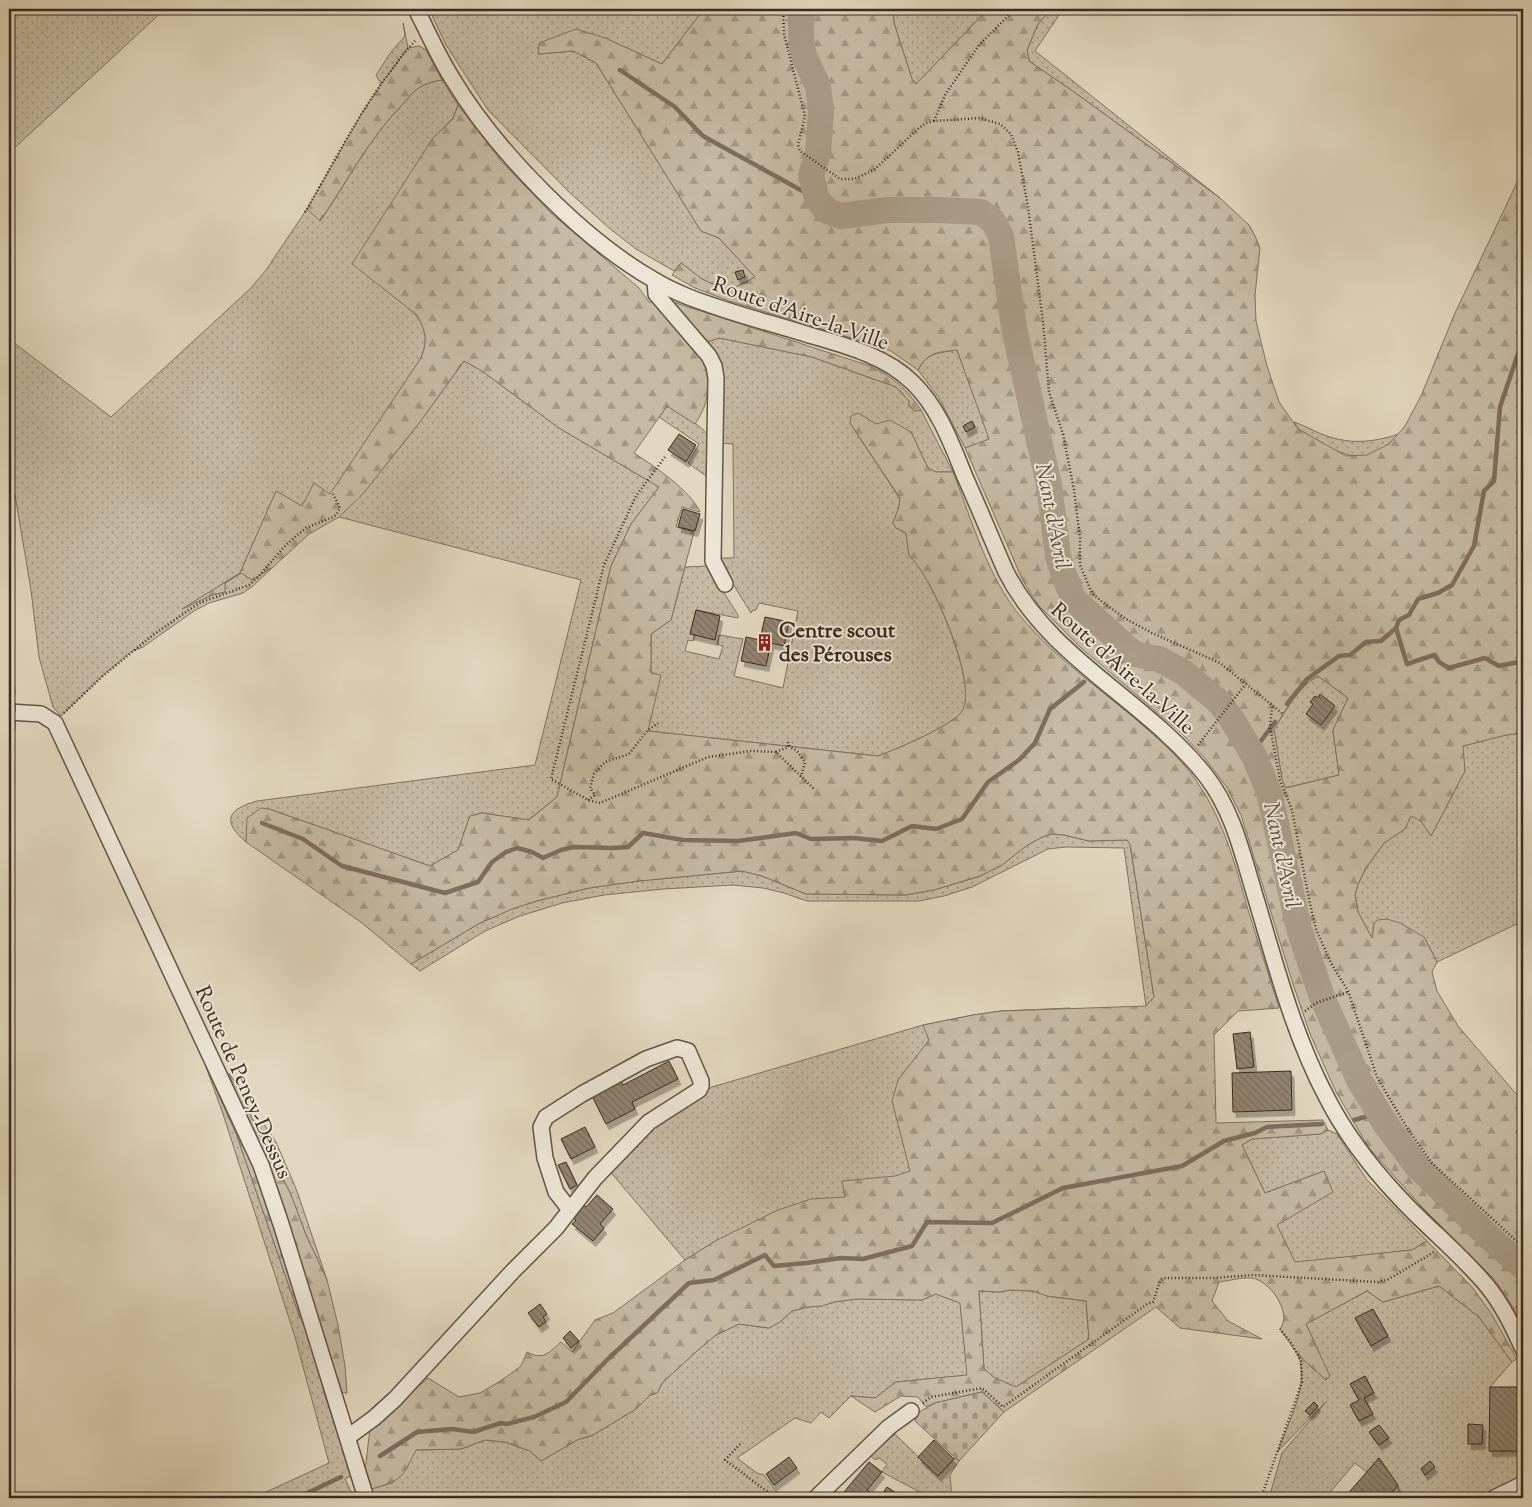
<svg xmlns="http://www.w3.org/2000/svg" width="1532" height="1507" viewBox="0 0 1532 1507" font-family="'Sorts Mill Goudy',serif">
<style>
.grass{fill:url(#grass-dots);stroke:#807260}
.forest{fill:url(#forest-firs);stroke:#807260;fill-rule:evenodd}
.cemetery{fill:url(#cemetery-stones);stroke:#807260}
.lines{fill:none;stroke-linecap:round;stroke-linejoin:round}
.stream{stroke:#7d6e5d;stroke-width:4.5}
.river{stroke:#a99c87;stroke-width:26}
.building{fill:url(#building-back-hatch);stroke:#3b2a1d;filter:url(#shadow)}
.minor-casing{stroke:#645545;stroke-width:18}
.path{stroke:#3b2a1d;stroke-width:2.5;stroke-dasharray:1 2.5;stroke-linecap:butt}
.minor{stroke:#ece5d5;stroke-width:15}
.rail{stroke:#3b2a1d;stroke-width:4;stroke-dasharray:9 9;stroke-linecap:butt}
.labels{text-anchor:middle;stroke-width:4;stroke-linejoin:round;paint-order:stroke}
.street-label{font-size:21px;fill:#3b2a1d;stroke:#ece5d5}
.poi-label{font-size:21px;font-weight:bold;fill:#3b2a1d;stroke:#ece5d5;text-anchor:start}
.water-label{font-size:22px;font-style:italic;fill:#5c4c3d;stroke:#ece5d5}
</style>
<defs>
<pattern id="grass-dots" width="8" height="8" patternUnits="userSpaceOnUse" patternTransform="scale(1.25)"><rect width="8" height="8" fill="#c5baa3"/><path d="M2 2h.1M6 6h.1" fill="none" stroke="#a19784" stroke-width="1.8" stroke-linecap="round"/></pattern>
<pattern id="forest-firs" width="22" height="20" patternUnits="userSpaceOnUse" patternTransform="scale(1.25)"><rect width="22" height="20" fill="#c5baa3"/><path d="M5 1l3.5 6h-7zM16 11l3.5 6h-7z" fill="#a19784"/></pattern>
<pattern id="cemetery-stones" width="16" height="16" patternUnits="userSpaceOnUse" patternTransform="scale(1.25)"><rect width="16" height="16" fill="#c5baa3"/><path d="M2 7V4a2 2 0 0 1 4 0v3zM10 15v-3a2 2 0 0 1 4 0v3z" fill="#a19784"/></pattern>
<pattern id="building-back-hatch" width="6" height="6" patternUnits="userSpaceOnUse" patternTransform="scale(1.25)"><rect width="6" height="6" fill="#918471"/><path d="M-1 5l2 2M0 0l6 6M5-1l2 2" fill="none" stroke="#786c5c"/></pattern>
<filter id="shadow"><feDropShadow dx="3" dy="5.5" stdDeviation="0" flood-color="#0004"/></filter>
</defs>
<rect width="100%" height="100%" fill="#e1d7be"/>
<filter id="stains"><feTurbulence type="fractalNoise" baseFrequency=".004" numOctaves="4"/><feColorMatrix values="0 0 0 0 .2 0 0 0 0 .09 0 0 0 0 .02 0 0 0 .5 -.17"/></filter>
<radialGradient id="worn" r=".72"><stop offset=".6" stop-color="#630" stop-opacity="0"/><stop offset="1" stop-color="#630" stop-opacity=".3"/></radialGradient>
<g class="grass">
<polygon points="9,9 165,9 9,153"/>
<polygon points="429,9 704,9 662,64 605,38 539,54 573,51 596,63 701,231 719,238 755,277 728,291 702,279 681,263 674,271 636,249 609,228 569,192 488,110 446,45"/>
<polygon points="893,9 988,9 916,84 912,79 894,23"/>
<polygon points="1051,9 1063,9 1035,51 1220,198 1074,92 1029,61 1027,50 1038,24"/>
<polygon points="403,23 408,48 381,84 376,75 391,52 405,36"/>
<path d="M442 80 458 105 453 118 433 138 403 303C423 320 431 332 421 358L330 495 302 506 276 492 240 573 187 606 212 595 225 592V583L241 573 252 580 273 567 253 586 243 593 209 603 194 611 143 647 132 651 102 676 61 716 53 707 39 657 31 590 9 459V339L111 417 250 289 266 270 307 209 321 220C347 182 368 140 401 106 406 101 411 94 417 89 424 84 434 81 442 80Z"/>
<path d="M719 338 812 357 896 387 909 401V406L915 411 921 410 953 472H936L928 468 911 432 876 424 850 423 900 499 899 507 893 523 896 528 906 533 909 555C931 574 976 681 964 709 957 724 895 750 878 756L647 731 660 676 651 673V634L671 620 685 567 707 566 738 615V618L696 610 690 634 695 635 693 641 688 640 685 651 719 659 723 646 717 644 719 635 743 639 734 676 783 688 798 611 759 603 756 610H753L751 613 717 558H734L733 444 720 443V367L707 342Z"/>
<path d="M957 350 990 439 965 448 939 398 918 370C927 352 939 353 957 350Z"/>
<path d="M464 361 482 371 559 428 659 487 631 524 611 566 557 797 528 820 482 813 470 816 458 850 430 866 269 809 248 818 246 842C221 821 228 809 257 801L535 765 581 580 339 517C386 470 425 415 464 361Z"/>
<path d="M667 406C678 413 706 427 710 439 713 445 709 470 709 478L688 463 699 444 659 417Z"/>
<path d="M1294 422C1303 425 1310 429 1319 433 1347 445 1371 443 1399 434 1361 474 1338 452 1298 429Z"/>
<path d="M1318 676 1348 698 1333 730 1339 775 1285 788 1282 779 1274 729C1286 711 1298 687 1318 676Z"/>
<polygon points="1523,733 1523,921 1437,962 1424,937 1374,924 1372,939 1358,912 1355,895 1358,884 1366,868 1384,843 1405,829 1411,815 1421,821 1431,836 1465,771 1462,746 1506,735"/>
<polygon points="1052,834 1064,835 1089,841 1127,840 1130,844 1154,997 1146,1006 1124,848 1066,847 1048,849 972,887 944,896 919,901 807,901 784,893 763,888 733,885 663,889 604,895 562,903 520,916 485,931 420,971 411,964 480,923 512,909 537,901 589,888 639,881 742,871 762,876 806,894 905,895 934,890 980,876 1002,865 1026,846 1042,837"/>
<polygon points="1070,1008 977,1204 717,1240 685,1260 608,1169 654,1124 712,1087 923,1025 973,1015 1001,1011"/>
<polygon points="206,1067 237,1136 300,1318 304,1317 325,1396 352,1475 345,1479 354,1498 253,1498 329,1463 295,1337 222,1111"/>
<polygon points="229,1073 276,1142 297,1191 327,1280 306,1235 291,1195 272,1156 260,1133 242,1110"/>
<polygon points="1328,1130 1337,1134 1367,1180 1427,1241 1412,1250 1295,1263 1276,1225 1332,1192 1324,1171 1265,1193 1242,1145 1252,1139 1320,1134"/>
<path d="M1439 1286 1479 1317 1512 1362 1490 1387V1451H1523V1472L1516 1481 1479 1498H1406L1398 1489V1485L1367 1472 1355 1463 1325 1498H1269L1282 1453 1327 1401 1278 1451C1288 1423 1310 1384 1298 1355L1326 1380 1329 1376 1306 1324 1367 1291 1383 1302Z"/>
<polygon points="1011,1290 1033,1291 1047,1296 1086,1301 1089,1339 1016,1387 995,1378 984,1369 979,1291 999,1292"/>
<polygon points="936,1294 960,1303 968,1375 896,1382 875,1398 851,1396 829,1418 821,1412 811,1423 795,1418 737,1458 757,1473 764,1475 775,1490 785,1498 372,1498 371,1489 392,1483 416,1450 461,1449 485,1440 505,1442 530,1451 541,1461 577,1440 593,1435 636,1409 650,1395 657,1393 662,1383 697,1351 716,1335 739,1324 769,1328 780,1322 792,1311 808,1307 822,1306 834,1302 857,1299 922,1300"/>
<polygon points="895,1434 938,1476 955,1458 959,1461 950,1475 952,1498 931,1498 882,1472 887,1464 879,1458 875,1460 870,1455"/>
</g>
<g class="forest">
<path d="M704 9H893L894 23 912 79 916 84 988 9H1051L1038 24 1027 50 1029 61 1074 92 1220 198 1249 225 1255 236 1260 248 1255 295 1256 321 1267 366 1279 402 1298 429 1346 456 1367 455 1389 444 1405 426 1421 396 1455 313 1523 170V733L1506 735 1463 746 1465 771 1431 836 1421 821 1411 816 1405 829 1384 843 1366 868 1358 884 1355 895 1358 912 1372 938 1374 924 1377 920 1387 919 1400 923 1424 937 1437 962 1432 972 1437 991 1458 1026 1523 1102V1327L1513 1307 1494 1279 1422 1207 1369 1148 1336 1092 1310 1034 1293 984 1241 815 1226 786 1203 756 1179 731 1080 647 1039 606 1023 581 965 448 989 439 957 350C939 352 927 352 918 370L891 351 868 343 729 301 695 288 672 275 681 263 702 279 728 291 755 277 719 238 701 231 596 63 573 51 538 54 539 43 576 29 605 38 662 64ZM1318 676 1348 698 1333 730 1339 775 1286 788 1282 779 1274 729C1284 713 1299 684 1318 676Z"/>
<path d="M419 46 426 50 442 80C434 81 424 84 417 89 411 94 406 101 401 106 368 140 347 182 320 221L307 209 362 113 381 84 408 48Z"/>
<path d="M458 105 502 162 552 214 639 288 649 302 670 301 870 366C895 379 905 387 921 410L915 411 909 406V401L896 387 812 357 719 338 695 346C699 353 703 360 706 367 713 386 706 408 695 424L667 406 634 453C654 466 691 491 700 512L682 507 676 527 694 532 671 620 651 634V673L661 675 648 731 878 756C897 749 952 726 962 711 979 685 931 573 909 556L906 533 896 528 893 523 899 507 900 498 850 423 851 416 858 413 876 424 890 420 911 432 928 468 936 472H953C972 520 988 579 1022 618 1058 661 1105 692 1147 729 1163 743 1179 758 1192 775 1222 814 1235 863 1248 910 1258 943 1269 975 1279 1008L1238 1011 1214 1035 1216 1123 1323 1120 1328 1130 1320 1134 1252 1139 1242 1145 1265 1193 1324 1171 1333 1192 1277 1225 1295 1262 1412 1250 1427 1241 1471 1286 1491 1313 1517 1359 1512 1362 1479 1317 1439 1286 1383 1302 1367 1291 1306 1324 1330 1376 1326 1380 1298 1355 1280 1329C1293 1313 1269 1279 1251 1278 1241 1277 1229 1281 1219 1282L1212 1301 1228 1321 1262 1339 1180 1328 1156 1307 1004 1412 982 1392 935 1403 926 1407 918 1397 901 1396 875 1412 851 1396 875 1398 896 1382 967 1375 960 1303 936 1294 922 1300 857 1299 834 1302 822 1306 808 1307 792 1311 780 1322 769 1328 739 1324 716 1335 697 1351 662 1383 657 1393 650 1395 636 1409 593 1435 577 1440 541 1461 530 1451 505 1442 485 1440 461 1449 416 1450C401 1479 403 1480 371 1489L365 1471 370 1428 428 1378 459 1397 480 1393 502 1380 521 1366 527 1352C544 1361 549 1352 561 1342L572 1352 595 1320 613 1313 685 1260 717 1240 778 1210 811 1199 845 1197 842 1181 895 1176 910 1171 892 1101 898 1080 929 1040 923 1025 973 1015 1001 1011 1146 1006 1154 997 1130 844 1127 840 1089 841 1064 835 1052 834 1042 837 1026 846 1002 865 980 876 934 890 905 895 806 894 762 876 742 871 639 881 589 888 537 901 512 909 480 923 411 964 362 923 246 842 247 818 261 808 269 809 430 866 458 850 470 816 482 813 529 820 557 797 611 566 631 524 659 487 559 428 482 371 464 361 420 422 362 495 339 517 309 534 273 567 252 580 241 573 225 583V592L212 595 182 609 240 573 276 491 302 506 314 483 330 494 421 358C428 340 426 332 417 315L352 264 433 138 453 119ZM1011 1290 1033 1291 1047 1296 1086 1301 1089 1339 1016 1387 995 1378 984 1369 979 1291 999 1292Z"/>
<polygon points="246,1107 272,1156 291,1195 306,1235 327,1280 338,1325 345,1366 347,1393 339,1392 242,1110"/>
<polygon points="241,1135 252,1160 304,1317 300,1318 237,1136"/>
</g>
<polygon class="cemetery" points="982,1392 1004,1412 959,1461 916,1422 914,1415 935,1403"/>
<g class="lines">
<g class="stream">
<polyline points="620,70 675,107 703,136 817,199"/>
<polyline points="1396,628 1407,664 1434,655 1439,662 1449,668 1485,658 1499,666 1523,661"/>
<polyline points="1112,667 1134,654"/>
<polyline points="1287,704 1307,679 1339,656 1350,655 1366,642 1381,641 1396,628 1399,620 1409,615 1418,599 1438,593 1452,585 1474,546 1484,491 1494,481 1500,407 1523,339"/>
<polyline points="1252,753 1275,722"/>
<polyline points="262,823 303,839 342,866 445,893 478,882 492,862 506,852 517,848 532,852 543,858 561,850 574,847 612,848 628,847 643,833 683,840 738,841 796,833 811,839 854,838 882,841 912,826 936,829 962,819 988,782 1019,760 1035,743 1050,709 1084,682"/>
<polyline points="1354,1120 1379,1113"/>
<polyline points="380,1456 417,1432 453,1429 473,1432 501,1423 507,1424 534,1417 566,1402 607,1360 689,1283 714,1280 765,1255 774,1266 806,1263 841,1258 863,1259 912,1246 927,1222 992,1223 1063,1188 1182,1166 1224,1141 1255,1133 1267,1127 1322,1124"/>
<polyline points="297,1498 341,1477"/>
</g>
<polyline class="river" points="802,9 801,27 802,47 804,56 818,86 821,111 818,153 811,175 817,199 827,211 841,216 887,210 938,210 981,212 993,221 1001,236 1014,328 1049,485 1058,556 1065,578 1074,600 1134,654 1159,659 1183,672 1219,702 1231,718 1254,756 1269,792 1299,929 1322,997 1359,1080 1386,1125 1416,1165 1491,1239 1523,1267"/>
</g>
<g class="building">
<polygon points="743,270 745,277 738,280 735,272"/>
<polygon points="972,421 975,427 966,432 963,426"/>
<polygon points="679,434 696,445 686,462 668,450"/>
<polygon points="683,509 700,514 695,531 678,527"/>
<polygon points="696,610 720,616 715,640 690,634"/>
<polygon points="765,617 789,622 784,646 771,643 766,666 741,661 746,637 760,640"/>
<polygon points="1320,694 1335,706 1321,725 1306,714 1313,704 1310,702 1315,696 1318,698"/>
<polygon points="1250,1032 1254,1067 1237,1069 1233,1034"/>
<polygon points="669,1061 678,1079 632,1102 635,1109 606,1124 591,1094 620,1079 623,1085"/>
<polygon points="1291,1071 1292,1110 1233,1112 1232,1073"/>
<polygon points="585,1127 595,1147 571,1159 561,1139"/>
<polygon points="566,1162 577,1185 570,1189 558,1165"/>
<polygon points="597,1195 613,1209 600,1224 604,1228 593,1241 572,1224 576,1220 573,1218 584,1205 586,1207"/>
<polygon points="540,1304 547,1314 543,1317 546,1322 539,1327 528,1313"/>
<polygon points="1373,1309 1388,1336 1371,1346 1355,1318"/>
<polygon points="570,1331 579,1341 571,1348 563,1338"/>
<polygon points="1365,1376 1374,1393 1364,1398 1373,1414 1359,1421 1350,1405 1359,1400 1350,1384"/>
<polygon points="1490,1387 1523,1387 1523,1451 1489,1451"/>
<polygon points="1314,1402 1318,1406 1310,1415 1305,1411"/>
<polygon points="1468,1424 1483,1425 1482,1444 1468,1444"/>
<polygon points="1379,1425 1389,1438 1379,1445 1369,1432"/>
<polygon points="934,1440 954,1459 938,1476 918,1457"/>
<polygon points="789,1457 797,1468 774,1485 766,1474"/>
<polygon points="1379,1458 1398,1485 1391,1494 1393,1496 1391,1498 1344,1498"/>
<polygon points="1430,1461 1435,1467 1425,1475 1421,1469"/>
<polygon points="869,1462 882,1472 867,1490 878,1498 839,1498"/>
<polygon points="887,1487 904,1498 880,1498"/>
</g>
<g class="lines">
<defs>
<g id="minor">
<path d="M416 9C428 32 438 56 452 78 495 150 582 239 654 280 677 294 701 302 726 310 753 319 781 326 809 335 844 345 886 356 913 383 939 408 952 445 965 477 979 508 992 540 1006 572 1050 659 1146 700 1206 776 1234 812 1243 857 1256 899 1276 966 1294 1036 1327 1098 1345 1133 1370 1166 1397 1195 1426 1227 1461 1254 1488 1287 1503 1306 1513 1327 1523 1349"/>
<polyline points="655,281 656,294 709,356 714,366 716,378 713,561 725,584"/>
<polyline points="9,712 41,714 55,723 261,1165 281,1224 366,1498"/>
<polyline points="348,1437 374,1418 395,1399 513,1271 556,1228 595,1178 649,1122 699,1090 701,1086 701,1081 688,1051 677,1048 646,1059 582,1094 546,1117 541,1127 545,1158 556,1192 570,1210"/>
<polyline points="816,1498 889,1427 911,1411"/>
<polyline points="1494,1498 1523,1484"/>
</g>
</defs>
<use href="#minor" class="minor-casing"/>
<g class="path">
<polyline points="783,9 784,34 805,116 798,145 800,151 840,179 854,179 874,170 919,128 926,123 934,121 980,118 1000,124 1011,134 1018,152 1028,207 1043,322 1049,392 1063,434 1074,490 1080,538 1080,565 1092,593 1101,601 1126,619 1152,633 1220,663 1283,714"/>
<polyline points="934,121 945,95 979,45 1015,9"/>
<path d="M305 212C333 165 357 115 391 71 398 61 406 50 415 41"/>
<polyline points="665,457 636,496 604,565 551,779 588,800 600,803 708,757 751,751 776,752 814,789"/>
<polyline points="1272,707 1270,727 1280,780 1292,810 1309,899 1316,929 1331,963 1348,991 1377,1077 1407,1128 1432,1163 1523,1247"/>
<polyline points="64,713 103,676 153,635 199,603 249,585 258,577 284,547 296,536 306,528 333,517 336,515 340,508 333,494"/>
<polyline points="788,742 790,747 797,751 805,762 801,777"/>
<polyline points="1198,745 1245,685"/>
<polyline points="776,752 788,747 788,744"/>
<polyline points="588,800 595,795 590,788 594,774 605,762 629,754 647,731 658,723"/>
<polyline points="1305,1011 1316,1003 1348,992"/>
<polyline points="923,1403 931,1397 982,1388 1003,1407 1147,1304 1153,1302 1160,1281 1164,1278 1213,1278 1253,1275 1378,1282 1387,1280 1434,1252"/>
<polyline points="740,1444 725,1460 776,1498"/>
<polyline points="1261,1498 1302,1382 1301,1361 1292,1344 1280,1329"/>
</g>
<use href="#minor" class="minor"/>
<path class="rail" d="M9 613C15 679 15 745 9 811"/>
</g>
<defs>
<symbol id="building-bare" viewBox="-9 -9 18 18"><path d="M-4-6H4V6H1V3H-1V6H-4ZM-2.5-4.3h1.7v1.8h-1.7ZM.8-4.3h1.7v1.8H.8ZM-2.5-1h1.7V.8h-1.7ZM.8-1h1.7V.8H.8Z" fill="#8f2418" stroke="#ece5d5" stroke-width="2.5" paint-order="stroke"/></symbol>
</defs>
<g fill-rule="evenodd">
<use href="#building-bare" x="752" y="630" width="25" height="25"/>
</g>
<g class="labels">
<g class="street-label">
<text transform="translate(801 313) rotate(19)" y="7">Route d'Aire-la-Ville</text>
<text transform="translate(1123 668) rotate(42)" y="7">Route d'Aire-la-Ville</text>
<text transform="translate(244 1082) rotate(66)" y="7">Route de Peney-Dessus</text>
</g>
<g class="poi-label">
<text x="779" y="637">Centre scout<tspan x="779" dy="24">des Pérouses</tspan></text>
</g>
<g class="water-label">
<text transform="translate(1054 516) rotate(79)" y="8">Nant d'Avril</text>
<text transform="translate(1283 855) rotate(78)" y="8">Nant d'Avril</text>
</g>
</g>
<rect width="1532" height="1507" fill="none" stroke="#e1d7be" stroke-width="30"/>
<rect x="10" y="10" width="1512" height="1487" fill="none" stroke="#3b2a1d" stroke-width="2.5"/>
<rect x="15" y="15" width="1502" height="1477" fill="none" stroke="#3b2a1d"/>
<rect width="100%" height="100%" filter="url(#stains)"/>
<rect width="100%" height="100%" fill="url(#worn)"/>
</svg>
